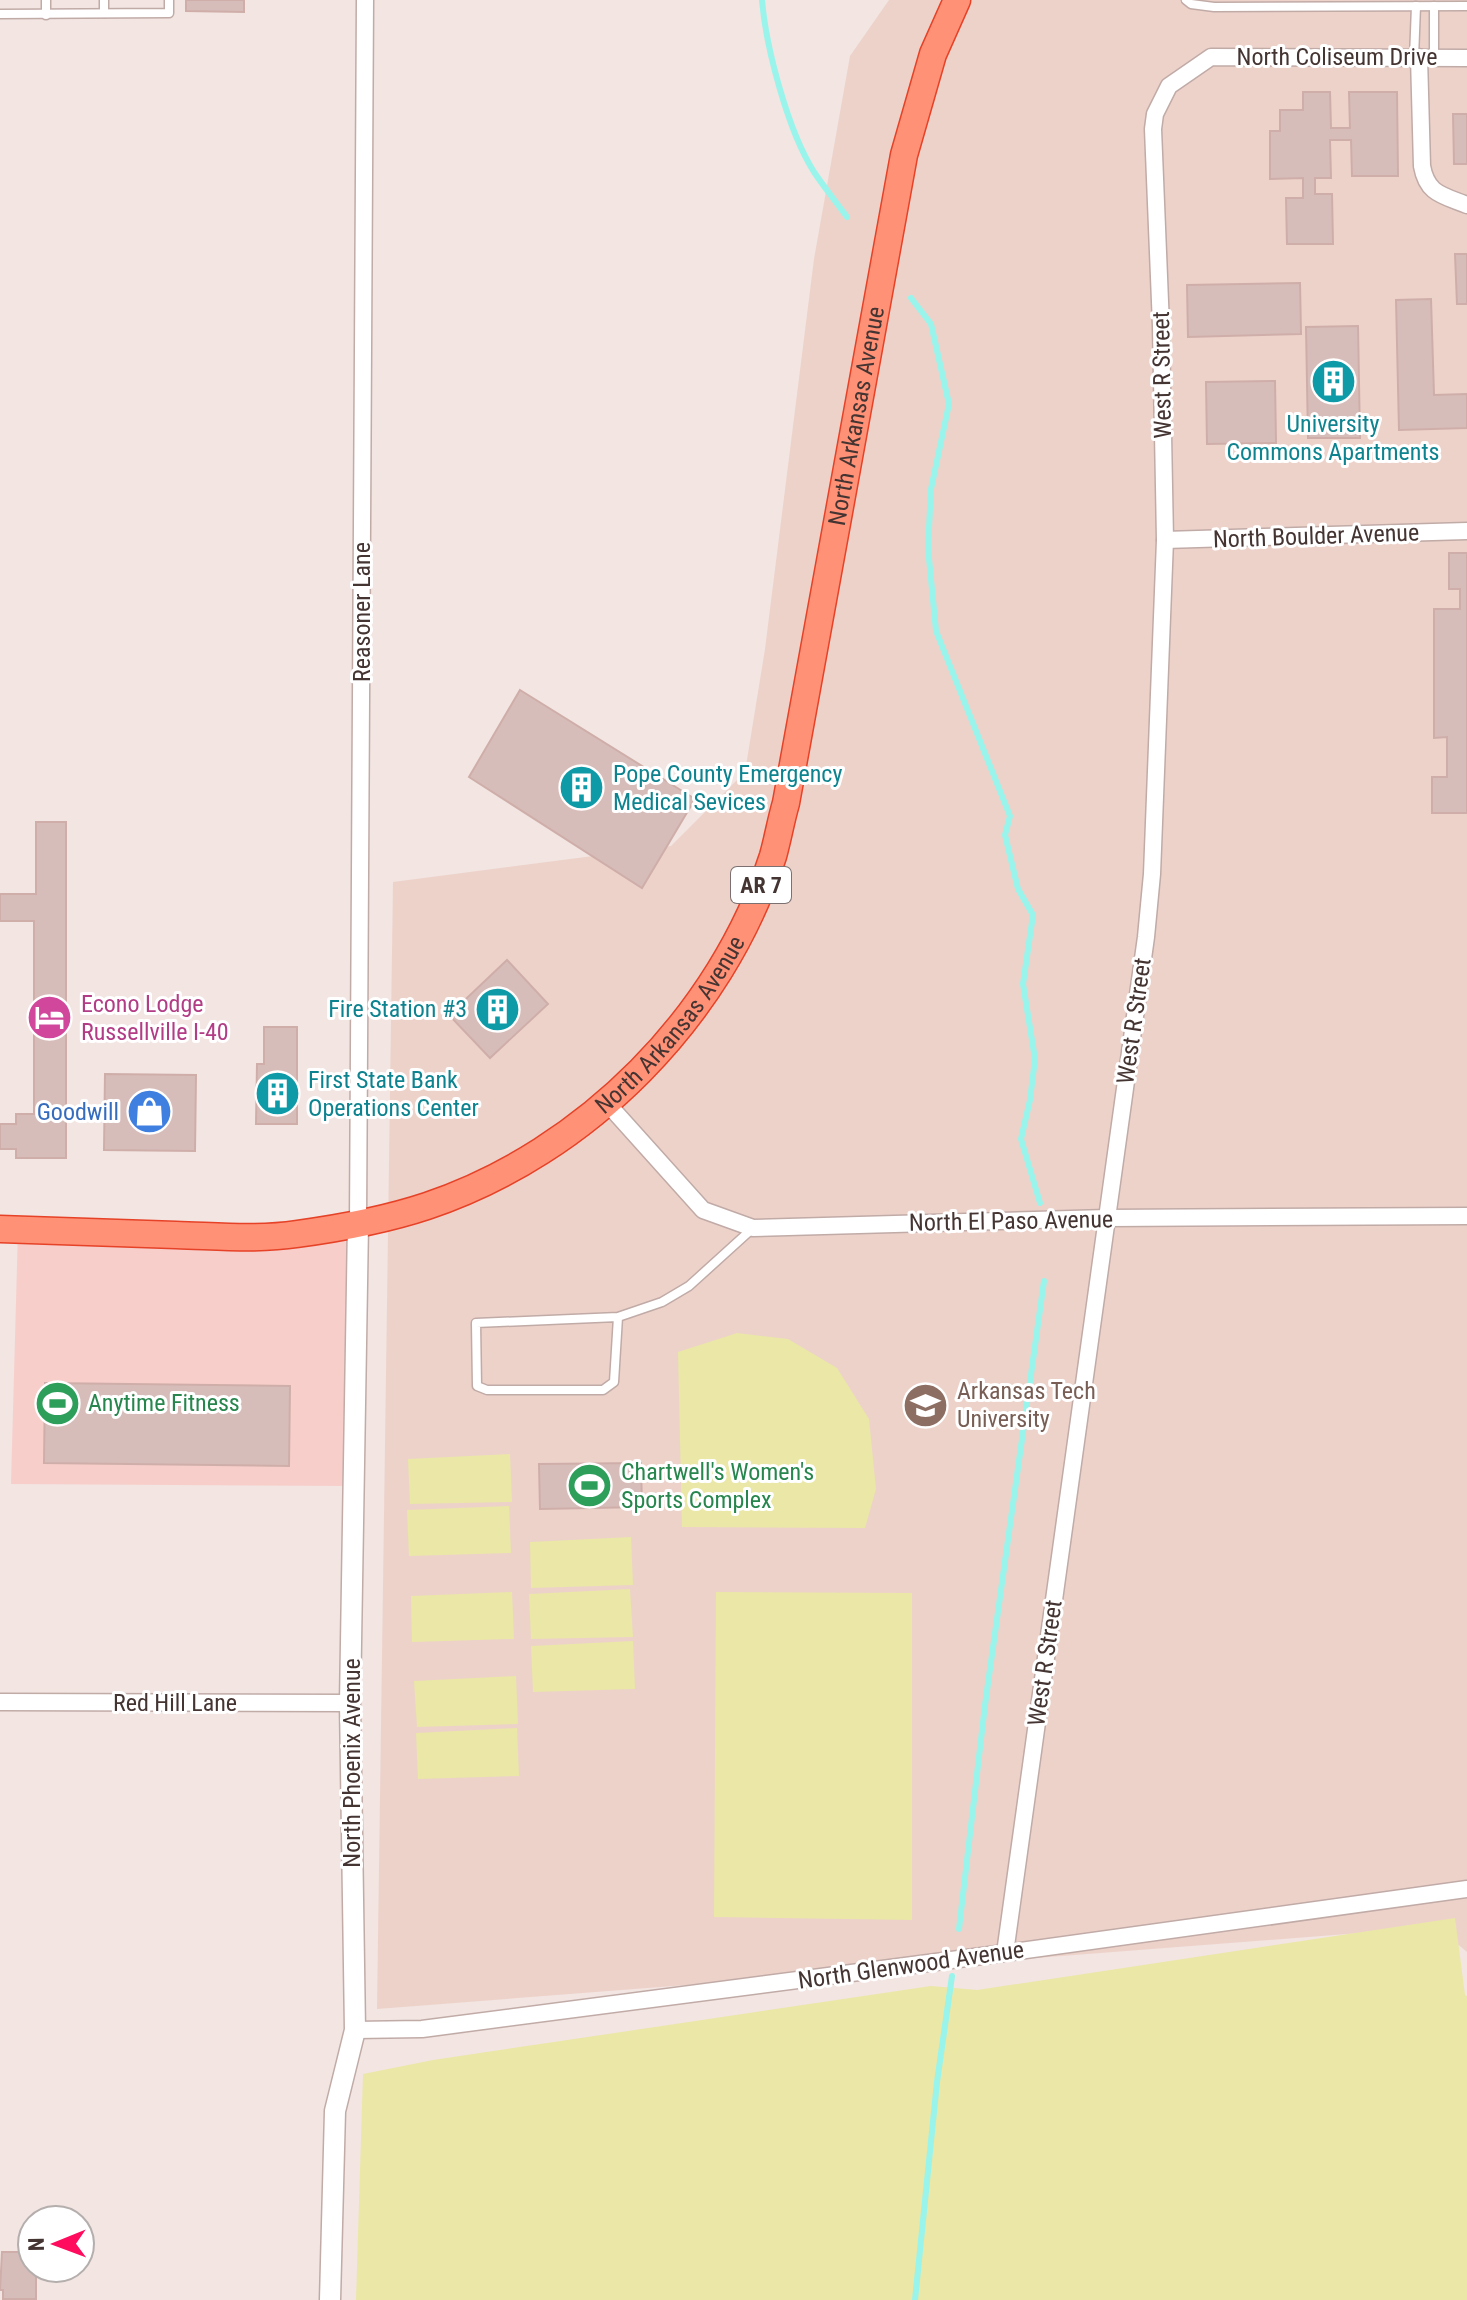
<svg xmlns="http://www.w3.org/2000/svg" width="1467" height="2300" viewBox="0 0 1467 2300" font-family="'Roboto Condensed',sans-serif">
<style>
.commercial{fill:#f7ceca}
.education{fill:#edd2ca}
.green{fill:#eae7a7}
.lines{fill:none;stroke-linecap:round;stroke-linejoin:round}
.stream{stroke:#99f4ec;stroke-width:6}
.building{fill:#d7bdb9;stroke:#cfaea9;stroke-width:2}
.service-casing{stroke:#c1aba7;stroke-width:11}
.minor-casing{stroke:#c1aba7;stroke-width:19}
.tertiary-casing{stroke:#c1aba7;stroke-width:23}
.trunk-casing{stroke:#e64227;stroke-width:29}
.service{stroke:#fff;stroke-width:8}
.minor{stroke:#fff;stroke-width:16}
.tertiary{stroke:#fff;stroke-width:20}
.trunk{stroke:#ff9177;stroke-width:26}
.labels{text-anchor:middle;stroke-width:6;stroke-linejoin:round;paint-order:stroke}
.shield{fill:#fff;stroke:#7c7170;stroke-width:2}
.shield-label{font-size:22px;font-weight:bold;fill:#443432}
.street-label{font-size:24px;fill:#443432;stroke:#fff}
.culture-label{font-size:24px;fill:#0d838f;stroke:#fff;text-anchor:start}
.hotel-label{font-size:24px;fill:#b23c85;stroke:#fff;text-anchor:start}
.shop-label{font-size:24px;fill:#366cbe;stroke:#fff;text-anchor:end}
.education-label{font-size:24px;fill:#785e54;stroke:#fff;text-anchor:start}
.leisure-label{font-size:24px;fill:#27864d;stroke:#fff;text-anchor:start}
</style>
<rect width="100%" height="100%" fill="#f2e5e2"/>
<polygon class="commercial" points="358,1224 354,1486 11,1484 18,1230"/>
<polygon class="education" points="889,0 1467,0 1467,1952 1437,1927 377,2009 393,882 671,846 745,772 765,649 814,259 850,56"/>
<g class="green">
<polygon points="737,1333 788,1339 837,1368 869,1419 876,1489 865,1528 682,1527 678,1352"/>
<polygon points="510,1454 512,1502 410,1504 408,1459"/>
<polygon points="509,1506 511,1553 409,1556 407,1510"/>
<polygon points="631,1537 633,1585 531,1588 530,1542"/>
<polygon points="630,1589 633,1637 531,1639 529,1594"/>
<polygon points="512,1592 514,1639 412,1642 411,1596"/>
<polygon points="716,1592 912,1593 912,1920 714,1917"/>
<polygon points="633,1641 635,1689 533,1692 531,1646"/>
<polygon points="516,1676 518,1724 417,1727 414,1681"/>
<polygon points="517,1728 519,1776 418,1779 416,1733"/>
<polygon points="1455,1918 1465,1995 1467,1996 1467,2300 356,2300 363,2074 433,2060 931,1986 977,1990"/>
</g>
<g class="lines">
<g class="stream">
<path d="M762 0C766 48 788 131 814 172 824 187 836 202 847 217"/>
<polyline points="911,298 931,324 949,404 931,489 928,548 936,631 1010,816 1005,835 1018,889 1033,915 1023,984 1035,1059 1030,1100 1021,1139 1040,1203"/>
<polyline points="959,1929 985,1705 1044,1281"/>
<polyline points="915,2300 937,2082 952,1976"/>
</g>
</g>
<g class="building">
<polygon points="186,0 244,0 244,12 186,11"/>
<polygon points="1303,92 1330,92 1331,128 1350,128 1349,92 1397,92 1398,176 1352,176 1351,140 1330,140 1331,178 1315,178 1315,194 1332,194 1333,244 1287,244 1286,198 1303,198 1303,178 1270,179 1270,131 1280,131 1280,110 1303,110"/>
<polygon points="1453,114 1467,114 1467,164 1454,164"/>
<polygon points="1455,254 1467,254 1467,304 1457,304"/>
<polygon points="1300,283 1301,334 1188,337 1187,285"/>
<polygon points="1431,299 1434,395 1467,394 1467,428 1399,430 1396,300"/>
<polygon points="1358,326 1360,438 1308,438 1306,327"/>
<polygon points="1275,381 1276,443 1207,444 1206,382"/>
<polygon points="1449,553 1467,553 1467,813 1432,813 1432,777 1447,777 1447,737 1434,738 1434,609 1460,609 1460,589 1449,589"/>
<polygon points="520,690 695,799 642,888 469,777"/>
<polygon points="36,822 66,822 66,1158 16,1158 16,1149 0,1149 0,1124 16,1124 16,1114 34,1114 34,921 0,921 0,894 36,894"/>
<polygon points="507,960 548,1004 490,1058 449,1015"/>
<polygon points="264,1027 297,1027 297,1124 256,1124 257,1064 264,1064"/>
<polygon points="105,1074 196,1075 195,1151 104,1150"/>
<polygon points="45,1383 290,1386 289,1466 44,1463"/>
<polygon points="641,1463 642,1507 540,1509 539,1464"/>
<polygon points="2,2252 30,2252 30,2265 36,2268 36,2299 3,2299 3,2290 0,2290"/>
</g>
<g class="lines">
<defs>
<g id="service">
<polyline points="1186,0 1191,4 1214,7 1467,6"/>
<polyline points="104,13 104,0"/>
<polyline points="0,14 169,13 169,0"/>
<polyline points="46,15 46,0"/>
<polyline points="1434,57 1434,6"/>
<polyline points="1414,58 1416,6"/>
<polyline points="618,1317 614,1382 603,1390 487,1390 477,1386 476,1323 618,1317 662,1302 689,1286 753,1228"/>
</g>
<g id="minor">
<path d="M1419 57 1422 166C1427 194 1442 195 1467 205"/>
<polyline points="1165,540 1467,531"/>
<polyline points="606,1102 703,1210 753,1228 1107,1218 1467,1216"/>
<polyline points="358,1224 365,0"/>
<polyline points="0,1702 350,1703"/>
<polyline points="1005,1953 1146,937 1152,874 1165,540 1161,326 1153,129 1155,114 1169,86 1211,57 1467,58"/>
<polyline points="355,2030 422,2029 1005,1953 1467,1889"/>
</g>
<polyline id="tertiary" points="330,2300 335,2111 355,2030 350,1703 358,1224"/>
<g id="trunk">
<path id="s1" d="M0 1229C59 1231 117 1233 176 1235 216 1236 257 1240 297 1234 341 1228 385 1220 427 1206 587 1152 721 1016 773 856 778 838 781 820 786 803L904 155 933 54 957 0"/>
</g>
</defs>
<use href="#service" class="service-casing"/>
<use href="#minor" class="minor-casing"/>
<use href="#tertiary" class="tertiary-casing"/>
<use href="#trunk" class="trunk-casing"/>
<use href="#service" class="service"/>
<use href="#minor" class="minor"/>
<use href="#tertiary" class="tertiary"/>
<use href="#trunk" class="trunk"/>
</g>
<defs>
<symbol id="building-disc" viewBox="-11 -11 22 22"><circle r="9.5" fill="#0f9aa8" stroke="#fff"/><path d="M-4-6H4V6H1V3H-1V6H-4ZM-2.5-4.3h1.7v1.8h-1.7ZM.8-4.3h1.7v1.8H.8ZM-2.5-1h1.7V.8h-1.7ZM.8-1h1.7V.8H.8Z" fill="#fff"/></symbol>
<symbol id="hotel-disc" viewBox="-11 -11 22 22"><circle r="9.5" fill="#d1479c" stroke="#fff"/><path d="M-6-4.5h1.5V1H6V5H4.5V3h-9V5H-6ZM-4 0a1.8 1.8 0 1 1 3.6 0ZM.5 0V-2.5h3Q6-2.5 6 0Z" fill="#fff"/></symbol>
<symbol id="shop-disc" viewBox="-11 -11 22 22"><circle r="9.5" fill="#3f7fe0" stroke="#fff"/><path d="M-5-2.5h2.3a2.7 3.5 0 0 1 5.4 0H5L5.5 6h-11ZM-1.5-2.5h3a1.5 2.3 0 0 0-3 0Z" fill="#fff"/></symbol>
<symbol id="stadium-disc" viewBox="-11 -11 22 22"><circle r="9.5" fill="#2e9e5b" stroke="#fff"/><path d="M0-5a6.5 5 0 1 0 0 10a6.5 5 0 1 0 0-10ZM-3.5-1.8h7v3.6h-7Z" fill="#fff"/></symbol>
<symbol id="university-disc" viewBox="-11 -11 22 22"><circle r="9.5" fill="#8d6e63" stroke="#fff"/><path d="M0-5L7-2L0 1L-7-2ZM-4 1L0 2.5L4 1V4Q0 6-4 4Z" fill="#fff"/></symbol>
</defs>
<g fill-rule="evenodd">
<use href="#building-disc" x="1308" y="356" width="51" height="51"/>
<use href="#building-disc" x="556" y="762" width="51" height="51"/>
<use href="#building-disc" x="472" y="984" width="51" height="51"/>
<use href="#hotel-disc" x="24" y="992" width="51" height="51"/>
<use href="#building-disc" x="252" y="1068" width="51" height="51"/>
<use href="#shop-disc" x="124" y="1086" width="51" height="51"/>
<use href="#stadium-disc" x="32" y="1378" width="51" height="51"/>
<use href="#university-disc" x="900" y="1380" width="51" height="51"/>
<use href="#stadium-disc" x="564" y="1460" width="51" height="51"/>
</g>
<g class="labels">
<rect class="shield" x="731" y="867" width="60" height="36" rx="6"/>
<g class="shield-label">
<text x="761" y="893">AR 7</text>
</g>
<g class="street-label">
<text x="1337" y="65">North Coliseum Drive</text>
<text transform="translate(1162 375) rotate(-91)" y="8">West R Street</text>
<text dy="8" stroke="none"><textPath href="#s1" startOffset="1388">North Arkansas Avenue</textPath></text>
<text transform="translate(1316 536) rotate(-2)" y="8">North Boulder Avenue</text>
<text transform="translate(362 612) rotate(-90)" y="8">Reasoner Lane</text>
<text dy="8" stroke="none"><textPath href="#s1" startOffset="740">North Arkansas Avenue</textPath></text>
<text transform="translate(1134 1021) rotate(-82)" y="8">West R Street</text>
<text transform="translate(1011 1221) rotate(-1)" y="8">North El Paso Avenue</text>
<text transform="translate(1045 1663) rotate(-82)" y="8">West R Street</text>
<text x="175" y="1711">Red Hill Lane</text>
<text transform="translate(352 1763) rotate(-90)" y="8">North Phoenix Avenue</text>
<text transform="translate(911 1965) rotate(-8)" y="8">North Glenwood Avenue</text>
</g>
<g class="culture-label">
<text x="1333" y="432" text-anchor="middle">University<tspan x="1333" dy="28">Commons Apartments</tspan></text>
<text x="613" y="782">Pope County Emergency<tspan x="613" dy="28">Medical Sevices</tspan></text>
<text x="467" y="1017" text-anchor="end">Fire Station #3</text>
<text x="308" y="1088">First State Bank<tspan x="308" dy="28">Operations Center</tspan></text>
</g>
<g class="hotel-label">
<text x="81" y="1012">Econo Lodge<tspan x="81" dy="28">Russellville I-40</tspan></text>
</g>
<g class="shop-label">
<text x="119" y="1120">Goodwill</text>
</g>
<g class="education-label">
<text x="957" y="1399">Arkansas Tech<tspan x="957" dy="28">University</tspan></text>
</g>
<g class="leisure-label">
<text x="88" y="1411">Anytime Fitness</text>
<text x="621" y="1480">Chartwell's Women's<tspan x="621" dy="28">Sports Complex</tspan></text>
</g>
</g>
<g transform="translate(56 2244) rotate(269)"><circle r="38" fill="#ffffff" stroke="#b4aead" stroke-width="2"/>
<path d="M0-6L14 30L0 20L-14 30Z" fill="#ff0c5f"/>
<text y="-12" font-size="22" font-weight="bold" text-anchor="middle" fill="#443432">N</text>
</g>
</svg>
